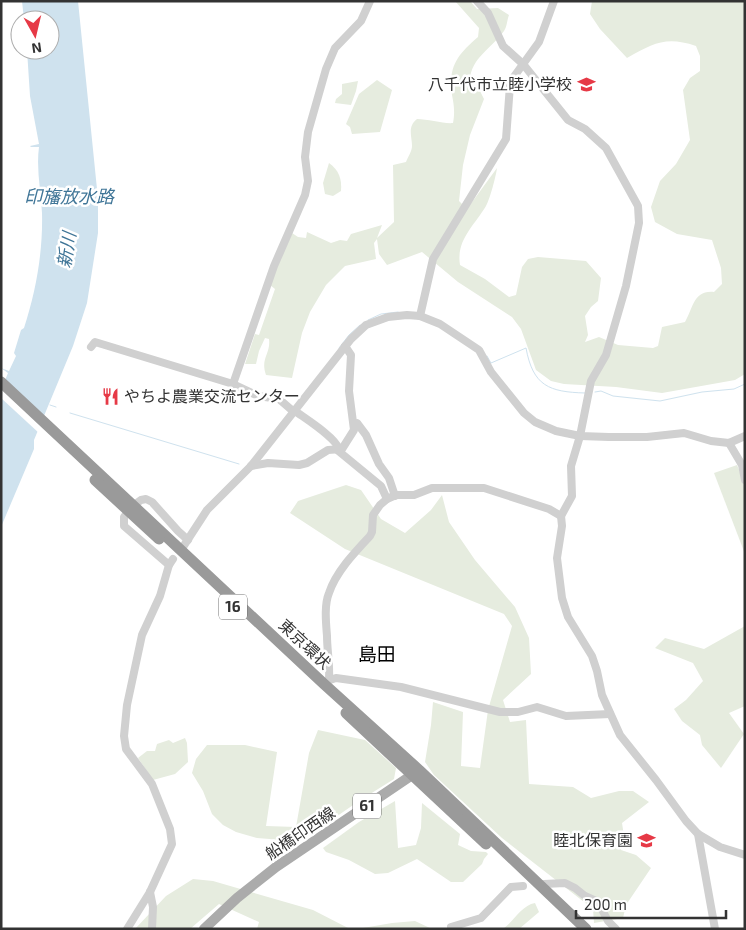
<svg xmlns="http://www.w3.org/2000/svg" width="746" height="930" viewBox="0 0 746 930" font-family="'Exo 2','Noto Sans JP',sans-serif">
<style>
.green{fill:#e6ecdf}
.water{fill:#cfe2ee}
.pier{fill:#fff}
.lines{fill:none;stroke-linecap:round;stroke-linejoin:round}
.stream{stroke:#cfe2ee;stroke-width:1}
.minor{stroke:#d0d0d0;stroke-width:8}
.major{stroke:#ababab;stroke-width:10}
.highway{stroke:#9a9a9a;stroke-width:11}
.labels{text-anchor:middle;stroke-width:5;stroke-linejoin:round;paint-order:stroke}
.shield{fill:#fff;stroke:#707070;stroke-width:1}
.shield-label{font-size:15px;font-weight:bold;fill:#333}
.poi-label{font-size:16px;fill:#333;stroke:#fff;text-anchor:end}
.street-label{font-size:16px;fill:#333;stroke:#fff}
.water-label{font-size:18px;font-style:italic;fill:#3f7597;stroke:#fff}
.quarter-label{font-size:19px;fill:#000;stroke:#fff}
</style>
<rect width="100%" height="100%" fill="#fff"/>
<g class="green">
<path d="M455 1H470L477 9 498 8 509 15C507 20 507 27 504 31 492 48 471 58 470 80L479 89 484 99 470 135 463 165 459 201 467 209 497 168C496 176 490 199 486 206 474 226 456 240 460 265L485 279 509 297 516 295 522 267 528 259 538 257 586 261 601 278 598 301 591 307 585 316 588 335 585 342 599 337 618 345 653 348 658 346 662 327 685 322C693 309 693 290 714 292L722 284 721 268 712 240 677 234 655 222 651 207 660 181 676 164 690 140 683 90 690 78 700 71V56L696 46C666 36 654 43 627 58L600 29 590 14 592 1H745V374L735 380 662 393 616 387 564 384 551 381 536 370 521 329 512 317 458 282 422 252 387 265 379 254 377 239 374 243 376 259 345 266 326 285 310 312 302 333 292 378 266 375C260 358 271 354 269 339L265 338 259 351 256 364H245L255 334 259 335 275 289 270 285 283 252 292 233 298 237 306 238 307 232 331 243 340 240 347 241 351 234 382 225 377 238 394 222 393 165 406 162C408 157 412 151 412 146 412 136 407 127 417 119 428 119 444 124 453 123 455 113 454 105 452 95 448 67 457 55 478 37L479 28Z"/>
<polygon points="377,80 392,90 380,132 352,134 350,127 346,124 359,94"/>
<polygon points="358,81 356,91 351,105 335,103 336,99 342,94 342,84"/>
<path d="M329 163C339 170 342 179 341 191L333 196 325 194 323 183Z"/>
<polygon points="737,465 745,484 745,554 714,473"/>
<polygon points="346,485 361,490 381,519 405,533 431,510 442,495 449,522 475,560 515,607 529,638 531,674 503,700 510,722 526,720 529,784 573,787 591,798 619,791 633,791 649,802 622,823 624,836 621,850 636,855 651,868 626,905 623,918 594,923 593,909 502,838 434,775 425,762 431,725 433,702 463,712 461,766 480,768 488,710 512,626 504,614 345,549 290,513 298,501"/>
<polygon points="745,626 745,706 729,713 744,734 721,768 702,745 700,735 682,721 674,709 686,700 703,681 693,663 655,648 665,638 704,649"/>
<polygon points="318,730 365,740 396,768 394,779 359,801 314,832 301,839 282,840 257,838 236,832 223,825 212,814 203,791 192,773 196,759 207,745 245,745 277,752 266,826 296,827 309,753"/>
<polygon points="185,738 187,743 188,762 175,774 153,780 138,758 147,751 155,751 157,744 169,740 173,743"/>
<polygon points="395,801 398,848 416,845 421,828 422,803 460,834 458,845 471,851 486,852 488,854 484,859 482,864 463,882 451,882 417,859 388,873 375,874 349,860 326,852 323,848 359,822"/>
<polygon points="193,879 213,881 313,910 350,929 257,929 259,922 219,904 190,929 135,929 166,896"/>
<path d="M535 903 539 912 519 929H503C514 921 522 905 535 903Z"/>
<polygon points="415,921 432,929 357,929 392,923"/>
</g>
<path class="water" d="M22 1H78L98 199V233L87 303 73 346 34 440V449L1 527V390L8 373 1 368 9 371 16 356 14 353 21 330 24 328C36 291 43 252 42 213 41 191 36 169 39 147H31L30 146 39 144 30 96 27 50H50V20H24Z"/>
<polygon class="pier" points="1,384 46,418 40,434 1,398"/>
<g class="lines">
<g class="stream">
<polyline points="368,320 381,314 398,312"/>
<polyline points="339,348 349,335 360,325"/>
<path d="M487 356 491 363 526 348C533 386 549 392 585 393"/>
<polyline points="595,392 601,391 613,396 660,401 702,392 734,389 745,384"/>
<polyline points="50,405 56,407"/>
<polyline points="70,413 239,464"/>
</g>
<g class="minor">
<polyline points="477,1 488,13 503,46 523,64 568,120 585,129 606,148 638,206 639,223 626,286 606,355 591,381 580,436 571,466 572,496 561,516 562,526 557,558 562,598 568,617 592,656 597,671 602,695 620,735 656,780 686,821 698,834 720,847 745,855"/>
<polyline points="420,316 433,259 506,139 510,85 513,78 539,42 554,1"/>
<polyline points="91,347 95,342 233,384 258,396 279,399 294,412"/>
<polyline points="233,384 274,266 305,195 308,181 305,157 308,132 326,69 335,48 361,21 370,1"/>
<path d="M295 411C306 419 335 437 339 449"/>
<polyline points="354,424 357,423 366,435 379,464 389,478 395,496"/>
<polyline points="729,443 742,465 745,480"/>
<polyline points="336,449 381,486 387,499"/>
<polyline points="251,466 268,463 299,465 307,463 328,450 342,449 354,430 349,391 351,355 345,346"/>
<polyline points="134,505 141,500 146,499 152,502 178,531 188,540"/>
<polyline points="128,512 124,517 124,526 169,565"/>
<polyline points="183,547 207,510 251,466 351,339 366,325 388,317 407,315 420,316 440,324 479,350 491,372 524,413 535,422 556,431 580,436 609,437 647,437 684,433 711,441 729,443 745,436"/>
<path d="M329 679C330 664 327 650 327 636 326 623 324 605 329 593 336 572 354 553 370 536L372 532 373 515 380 505 387 499 396 495H414L432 488H484L549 509 561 516"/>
<polyline points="327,681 336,678 401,687 500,712 518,712 537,707 566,716 610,714"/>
<polyline points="698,834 715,929"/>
<polyline points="544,884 565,883 575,888 585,896 598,902 608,921 616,929"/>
<polyline points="150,892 153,907 152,929"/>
<polyline points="451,927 481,918 511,887 523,886"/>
<polyline points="127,929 150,892 172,844 170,829 152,784 126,749 124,736 127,705 142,635 160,596 169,565 173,559"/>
</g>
<polyline class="major" points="204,929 237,898 276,867 418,771"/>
<g class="highway">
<polyline points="1,382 324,684 419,770 586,929"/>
<polyline points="95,480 159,539"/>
<polyline points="346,713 486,844"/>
</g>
</g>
<defs>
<symbol id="school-bare" viewBox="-9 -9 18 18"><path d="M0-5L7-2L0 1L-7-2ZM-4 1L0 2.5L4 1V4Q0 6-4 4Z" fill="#e63946" stroke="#fff" stroke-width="2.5" paint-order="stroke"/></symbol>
<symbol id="restaurant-bare" viewBox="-9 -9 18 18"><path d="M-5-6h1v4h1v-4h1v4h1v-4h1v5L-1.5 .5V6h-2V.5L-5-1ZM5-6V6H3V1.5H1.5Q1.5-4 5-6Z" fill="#e63946" stroke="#fff" stroke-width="2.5" paint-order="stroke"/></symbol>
</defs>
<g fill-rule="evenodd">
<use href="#school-bare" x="574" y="72" width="25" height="25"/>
<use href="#restaurant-bare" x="98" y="384" width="25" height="25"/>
<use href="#school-bare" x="634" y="828" width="25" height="25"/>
</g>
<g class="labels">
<g class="shield">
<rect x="219" y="594.5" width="28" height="25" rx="4"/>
<rect x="353" y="793.5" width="28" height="25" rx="4"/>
</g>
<g class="shield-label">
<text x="233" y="612">16</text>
<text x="367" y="811">61</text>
</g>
<g class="poi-label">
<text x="572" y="90">八千代市立睦小学校</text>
<text x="124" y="402" text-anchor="start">やちよ農業交流センター</text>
<text x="633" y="846">睦北保育園</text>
</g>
<g class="street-label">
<text transform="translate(305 644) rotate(43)" y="6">東京環状</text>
<text transform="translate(300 833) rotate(-34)" y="6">船橋印西線</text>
</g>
<g class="water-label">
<text x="69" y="203">印旛放水路</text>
<text transform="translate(67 250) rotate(-81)" y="6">新川</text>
</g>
<g class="quarter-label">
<text x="377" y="661">島田</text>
</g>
</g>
<rect width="746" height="930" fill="none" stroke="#333333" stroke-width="5"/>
<g transform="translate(35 35) rotate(172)"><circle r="24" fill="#ffffff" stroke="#adadad"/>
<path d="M0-4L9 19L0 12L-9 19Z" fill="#e63946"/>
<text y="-8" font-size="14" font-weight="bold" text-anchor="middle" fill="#333333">N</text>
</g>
<path d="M576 910v8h150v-8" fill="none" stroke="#333333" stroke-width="2.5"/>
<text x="584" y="910" font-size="15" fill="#333333" stroke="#ffffff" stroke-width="4" paint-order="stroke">200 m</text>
</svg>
